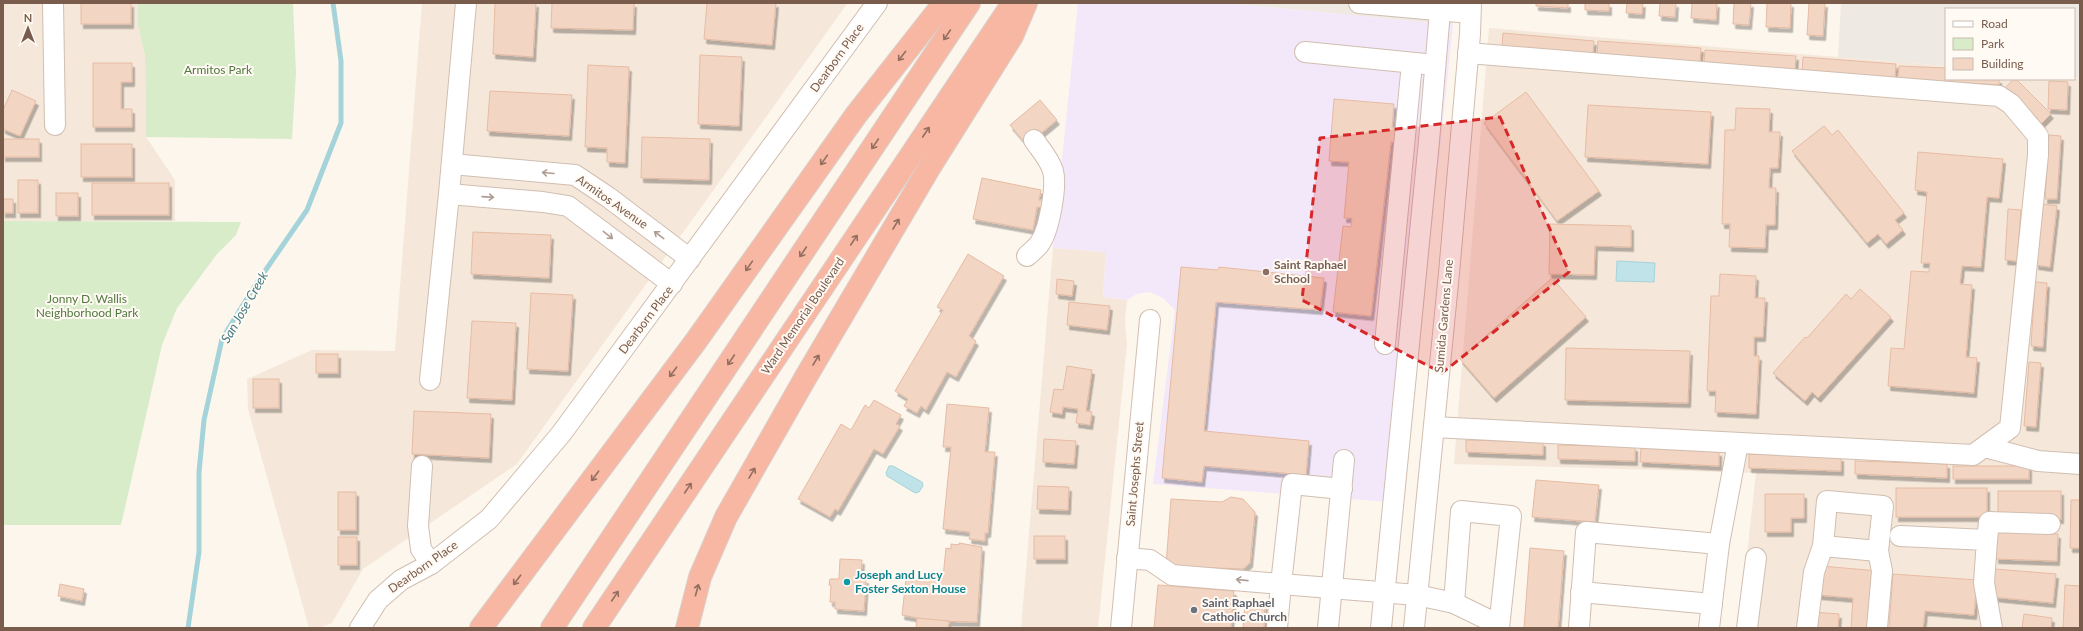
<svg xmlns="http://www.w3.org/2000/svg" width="2083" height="631" viewBox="0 0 2083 631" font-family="Lato,sans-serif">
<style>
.residential{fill:#f5e8da}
.industrial{fill:#efe9e4}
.education{fill:#f3e8fa}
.green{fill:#d8ecc9}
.water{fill:#bfe3e8;stroke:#a5d3da}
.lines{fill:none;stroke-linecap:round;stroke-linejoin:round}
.stream{stroke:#a5d3da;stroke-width:5}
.building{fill:#f3d5c3;stroke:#e6bba3;filter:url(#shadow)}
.minor-casing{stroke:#d1beb0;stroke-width:22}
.highway-casing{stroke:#dad1cd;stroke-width:24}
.minor{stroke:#fff;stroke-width:20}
.highway{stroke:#f7b7a3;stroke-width:22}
.oneway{stroke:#936e5e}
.oneway2{stroke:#af9d94}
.marked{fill:#d62828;fill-opacity:0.2;stroke:#d62828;stroke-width:3;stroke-dasharray:8 5;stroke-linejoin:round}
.education-dot{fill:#8d6e63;stroke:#fffaf3;stroke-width:1.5}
.culture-dot{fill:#0f9aa8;stroke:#fffaf3;stroke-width:1.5}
.worship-dot{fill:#6b7280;stroke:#fffaf3;stroke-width:1.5}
.labels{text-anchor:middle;stroke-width:4;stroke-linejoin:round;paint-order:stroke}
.street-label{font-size:12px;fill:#7a5c4d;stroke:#fffaf3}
.park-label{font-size:12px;fill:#537a41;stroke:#fffaf3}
.education-label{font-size:12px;font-weight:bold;fill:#785e54;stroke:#fffaf3;text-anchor:start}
.culture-label{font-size:12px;font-weight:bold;fill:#0d838f;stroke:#fffaf3;text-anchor:start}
.worship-label{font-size:12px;font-weight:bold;fill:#5b616d;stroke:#fffaf3;text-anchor:start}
.water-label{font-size:13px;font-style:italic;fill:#437c86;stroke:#fffaf3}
</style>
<defs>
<filter id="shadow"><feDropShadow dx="2.5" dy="4.5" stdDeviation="0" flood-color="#0004"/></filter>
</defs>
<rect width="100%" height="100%" fill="#fdf6ec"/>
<g class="residential">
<polygon points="3,3 138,3 138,25 145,56 146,137 175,180 175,221 3,221"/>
<polygon points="422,3 847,4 517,464 363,569 332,623 319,628 309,628 248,409 247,379 312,350 395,351"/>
<polygon points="1489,28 1946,66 1946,79 2080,78 2080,628 1739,628 1756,473 1454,464"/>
<polygon points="1053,248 1106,252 1103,297 1127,300 1125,321 1127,344 1098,628 1021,628"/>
</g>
<g class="industrial">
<polygon points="1225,3 1450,3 1453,25"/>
<polygon points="1841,3 2080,3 2080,78 2074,77 2074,9 1946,9 1946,66 1838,57"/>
</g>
<polygon class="education" points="1078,3 1225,3 1453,25 1403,503 1153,484 1175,310 1163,298 1150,292 1137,294 1127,300 1103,297 1106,252 1053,248"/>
<g class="green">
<polygon points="138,3 293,3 296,73 292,139 146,137 145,56 138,25"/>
<polygon points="3,221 241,222 236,235 217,254 177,308 162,345 121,525 3,525"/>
</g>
<g class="water">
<polygon points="1617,261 1655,263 1654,282 1616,281"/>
<polygon points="889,466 893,466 922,482 923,486 919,492 915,493 887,476 886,473"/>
</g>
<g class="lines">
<polyline class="stream" points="188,628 199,552 199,472 204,420 222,339 254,287 307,210 341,123 341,61 333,3"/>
</g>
<g class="building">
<rect x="81" y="3" width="50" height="21"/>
<polygon points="495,3 536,3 533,57 493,54"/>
<polygon points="552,3 634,3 633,30 551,28"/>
<polygon points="707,3 776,3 772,45 704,39"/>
<polygon points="1536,3 1568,3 1568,8 1536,6"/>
<polygon points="1585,3 1609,3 1609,11 1585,10"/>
<polygon points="1627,3 1643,3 1642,14 1626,13"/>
<polygon points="1660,3 1676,3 1675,17 1659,16"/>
<polygon points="1692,3 1717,3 1716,20 1691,18"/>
<polygon points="1734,3 1751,3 1749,25 1733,24"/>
<polygon points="1767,3 1791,3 1790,28 1766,27"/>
<polygon points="1809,3 1825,3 1823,36 1807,35"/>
<polygon points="1503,33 1594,41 1593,54 1502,47"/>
<polygon points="1598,41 1701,48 1700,62 1597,56"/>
<polygon points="1705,50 1796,56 1795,70 1704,64"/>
<polygon points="700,55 742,57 739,126 698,124"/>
<polygon points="1803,57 1896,64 1895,78 1802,71"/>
<polygon points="93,63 132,63 132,82 121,82 121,109 132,109 132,127 93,127"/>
<polygon points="588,65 629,67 625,163 607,162 607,148 585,147"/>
<polygon points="1899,66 1946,68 1946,79 1999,79 1999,85 1898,79"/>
<polygon points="2014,79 2016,79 2051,114 2041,124 2005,88"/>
<polygon points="2049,81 2068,82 2067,110 2048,109"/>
<polygon points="12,90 36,101 20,136 3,129 3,110"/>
<polygon points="490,91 572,95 569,136 487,131"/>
<polygon points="1526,92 1599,191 1557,221 1484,123"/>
<polygon points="1334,99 1394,104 1392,128 1401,129 1400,143 1391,142 1371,316 1333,312 1343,226 1351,227 1352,218 1344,218 1349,162 1329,161"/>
<polygon points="1040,100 1057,120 1027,145 1010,125"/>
<polygon points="1588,105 1711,112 1708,164 1585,157"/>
<polygon points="1736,108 1770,109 1769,132 1780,132 1778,168 1770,168 1769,188 1776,188 1775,225 1766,225 1765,248 1729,247 1730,224 1722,224 1725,130 1735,130"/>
<polygon points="1824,126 1832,135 1838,130 1904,213 1895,220 1903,230 1886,244 1878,234 1867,243 1792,151"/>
<polygon points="2049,135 2061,136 2057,199 2045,199"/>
<polygon points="642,137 710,139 709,180 641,178"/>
<rect x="3" y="139" width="36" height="18"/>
<rect x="81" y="144" width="51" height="33"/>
<polygon points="1918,152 2003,159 1999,198 1987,197 1981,267 1962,266 1960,284 1972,285 1966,357 1977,358 1974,393 1888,386 1891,348 1904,349 1911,271 1929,272 1930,263 1921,263 1927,192 1915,190"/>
<polygon points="982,178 1041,190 1039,200 1043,200 1042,208 1037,207 1033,230 973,219"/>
<rect x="18" y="180" width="20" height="33"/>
<rect x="92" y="183" width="77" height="32"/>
<rect x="56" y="193" width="22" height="23"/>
<rect x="3" y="199" width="10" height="14"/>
<polygon points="2043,204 2057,206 2050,267 2036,265"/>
<polygon points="2008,209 2021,210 2017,261 2005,260"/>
<polygon points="1550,224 1631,226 1631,247 1595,246 1594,275 1549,274"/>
<polygon points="473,232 551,235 549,278 471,274"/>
<polygon points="968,254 1004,276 969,336 976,341 956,377 947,372 926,410 921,406 917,413 904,406 908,399 895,391 943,310 937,307"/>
<polygon points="1181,267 1218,270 1219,267 1324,278 1320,310 1216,302 1204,431 1309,441 1306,475 1204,466 1202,482 1162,478"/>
<polygon points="1720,274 1756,276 1755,298 1765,298 1763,337 1754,337 1754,356 1759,356 1756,414 1715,412 1716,391 1707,391 1711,296 1719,296"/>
<polygon points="1552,278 1586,317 1494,398 1460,359"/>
<polygon points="1057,279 1074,281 1072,296 1056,294"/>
<polygon points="2035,282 2047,283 2043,347 2031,346"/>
<polygon points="1860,289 1891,317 1818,398 1812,392 1805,401 1773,373 1805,337 1807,338 1846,294 1851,299"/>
<polygon points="531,293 573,295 568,371 527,369"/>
<polygon points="1069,302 1110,306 1107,330 1067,325"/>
<polygon points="472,321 516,323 512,400 467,398"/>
<polygon points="1566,348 1690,351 1688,403 1565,400"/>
<rect x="316" y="354" width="22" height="19"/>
<polygon points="2029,362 2041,363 2036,427 2024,426"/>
<polygon points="1067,366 1092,370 1086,411 1092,412 1090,425 1076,423 1078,409 1063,407 1062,414 1050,412 1054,389 1063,390"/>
<rect x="253" y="379" width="26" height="29"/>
<polygon points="874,400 901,415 896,424 900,426 883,454 874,449 838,511 835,509 830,517 798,499 841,424 851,430 865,405 869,408"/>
<polygon points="947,404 989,408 985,452 995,452 988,533 985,533 985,541 969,539 970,532 943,529 951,447 943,447"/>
<polygon points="414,411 491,414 489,458 412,454"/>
<polygon points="1044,439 1076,441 1074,464 1043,462"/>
<polygon points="1466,440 1543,442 1543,455 1466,452"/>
<polygon points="1558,445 1635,447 1635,461 1558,459"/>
<polygon points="1641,448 1719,452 1719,466 1640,462"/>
<polygon points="1749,454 1841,457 1841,471 1749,468"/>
<polygon points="1855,461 1947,464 1947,478 1855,474"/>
<rect x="1953" y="466" width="76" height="13"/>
<polygon points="1536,480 1599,485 1595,522 1532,517"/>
<polygon points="1038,486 1069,487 1068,510 1037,509"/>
<rect x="1896" y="488" width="91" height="29"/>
<rect x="1998" y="491" width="63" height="28"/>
<rect x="338" y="492" width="18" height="38"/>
<polygon points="1765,494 1804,494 1804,518 1791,518 1791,532 1765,532"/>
<polygon points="1231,497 1243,499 1255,512 1250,563 1243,569 1166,566 1171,499 1222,502"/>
<polygon points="2071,500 2080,500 2080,548 2070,548"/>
<polygon points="1997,532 2058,534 2057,561 1996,559"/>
<rect x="1034" y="536" width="31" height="23"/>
<rect x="338" y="537" width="19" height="28"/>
<polygon points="959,543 982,547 977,622 933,621 902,615 906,579 919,581 920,575 943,577 946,548 951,549 951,544 959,545"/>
<polygon points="1530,548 1564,551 1558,628 1524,628"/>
<polygon points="840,559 862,560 861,579 866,579 864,611 835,609 835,602 830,602 831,585 829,585 830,579 839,579"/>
<polygon points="1821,566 1879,571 1875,628 1851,628 1853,598 1818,595"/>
<polygon points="1995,569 2056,574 2053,603 1992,597"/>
<polygon points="1893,574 1977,580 1974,615 1925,611 1923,628 1889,628"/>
<polygon points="60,584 84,589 82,601 58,596"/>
<polygon points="1158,585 1234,591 1231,628 1154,628"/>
<polygon points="2065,585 2080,586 2080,628 2063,628"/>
<polygon points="1245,603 1265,605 1264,628 1243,628"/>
<polygon points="1813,612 1839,614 1838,628 1812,628"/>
<polygon points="2024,614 2052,618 2051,628 2022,628"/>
<polygon points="917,618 949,621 948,628 916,628"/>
</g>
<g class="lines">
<defs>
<g id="minor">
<polyline points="53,3 55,125"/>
<polyline points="1359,3 1470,13"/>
<polyline points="1305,52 1425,64"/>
<polyline points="452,164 575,175 608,197 690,259"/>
<polyline points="449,194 543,202 568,206 672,284"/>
<path d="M1027 256C1031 252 1037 248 1040 243 1049 230 1057 187 1053 171 1050 160 1041 150 1034 140"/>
<polyline points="1385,344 1412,63"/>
<polyline points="430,380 449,194 466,3"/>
<polyline points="1434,427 1973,455 2010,428 2038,155 2038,136 2011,104 1999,96 1468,53"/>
<polyline points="1985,447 2038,461 2080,464"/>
<polyline points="422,466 418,526 421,549 431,564"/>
<polyline points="1342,489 1292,484 1281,584 1417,595 1454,603 1499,625"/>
<polyline points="1900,536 1987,540 1984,583 1992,628"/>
<polyline points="1987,540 1989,522 2050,524"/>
<polyline points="1127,558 1150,560 1172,575 1281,584 1277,628"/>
<polyline points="1581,592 1712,604"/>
<polyline points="1454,603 1461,511 1511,516 1499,628"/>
<polyline points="360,628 378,600 401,580 431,564 489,519 561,434 877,3"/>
<polyline points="1121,628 1150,320"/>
<polyline points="1328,628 1344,460"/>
<polyline points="1381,628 1429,141 1440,11"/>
<polyline points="1414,628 1449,273 1470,34 1471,3"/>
<polyline points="1579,628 1586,532 1719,544"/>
<polyline points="1709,628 1719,544 1738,443"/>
<polyline points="1747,628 1756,558"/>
<polyline points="1807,628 1814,572 1823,546 1827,501 1883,506 1878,551 1823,546"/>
<polyline points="1877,628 1882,571 1878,551"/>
</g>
<g id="highway">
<polyline points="481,628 696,341 856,115 944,3"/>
<polyline points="552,628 969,3"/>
<polyline points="594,628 1013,3"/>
<polyline points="687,628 700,577 726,517 807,375 931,165 1012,36 1026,3"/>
</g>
</defs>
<use href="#minor" class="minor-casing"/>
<use href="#highway" class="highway-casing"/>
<use href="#minor" class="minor"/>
<use href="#highway" class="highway"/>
</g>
<defs><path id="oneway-shaft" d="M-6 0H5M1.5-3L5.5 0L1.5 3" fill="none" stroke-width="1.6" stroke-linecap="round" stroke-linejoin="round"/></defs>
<g class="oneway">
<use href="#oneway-shaft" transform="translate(947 35) rotate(124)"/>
<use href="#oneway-shaft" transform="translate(902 56) rotate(128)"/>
<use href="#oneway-shaft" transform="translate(926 132) rotate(-56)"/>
<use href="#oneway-shaft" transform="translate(875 144) rotate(124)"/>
<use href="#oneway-shaft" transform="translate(824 160) rotate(125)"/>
<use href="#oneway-shaft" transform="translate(896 224) rotate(-59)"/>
<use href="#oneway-shaft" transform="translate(854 240) rotate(-56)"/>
<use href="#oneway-shaft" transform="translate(803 252) rotate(124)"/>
<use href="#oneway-shaft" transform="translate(749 266) rotate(125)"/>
<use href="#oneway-shaft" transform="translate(731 360) rotate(124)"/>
<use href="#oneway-shaft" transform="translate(816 360) rotate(-59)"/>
<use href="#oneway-shaft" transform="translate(673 372) rotate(127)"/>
<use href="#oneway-shaft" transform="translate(752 473) rotate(-60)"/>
<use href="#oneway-shaft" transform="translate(595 476) rotate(127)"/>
<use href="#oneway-shaft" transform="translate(688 488) rotate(-56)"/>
<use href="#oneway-shaft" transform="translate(517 580) rotate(127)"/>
<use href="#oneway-shaft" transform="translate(697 590) rotate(-75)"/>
<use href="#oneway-shaft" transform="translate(615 596) rotate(-56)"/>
</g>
<g class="oneway2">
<use href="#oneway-shaft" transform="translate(548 173) rotate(-175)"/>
<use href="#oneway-shaft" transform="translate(488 197) rotate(4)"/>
<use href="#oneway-shaft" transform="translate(608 235) rotate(38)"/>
<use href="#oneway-shaft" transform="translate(659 235) rotate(-143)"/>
<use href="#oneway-shaft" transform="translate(1242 580) rotate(-174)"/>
</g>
<path class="marked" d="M1500 117 1569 272 1442 373 1302 300 1320 138Z"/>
<circle class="education-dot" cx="1266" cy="272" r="4"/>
<circle class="culture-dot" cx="847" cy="582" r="4"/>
<circle class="worship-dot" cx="1194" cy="610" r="4"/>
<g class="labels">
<g class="street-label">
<text transform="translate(837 58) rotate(-54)" y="4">Dearborn Place</text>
<text transform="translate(612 202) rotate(35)" y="4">Armitos Avenue</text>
<text transform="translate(803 316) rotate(-56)" y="4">Ward Memorial Boulevard</text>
<text transform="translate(1444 316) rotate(-85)" y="4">Sumida Gardens Lane</text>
<text transform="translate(646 320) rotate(-53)" y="4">Dearborn Place</text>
<text transform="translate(1135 474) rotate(-85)" y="4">Saint Josephs Street</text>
<text transform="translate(423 567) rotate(-35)" y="4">Dearborn Place</text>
</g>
<g class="park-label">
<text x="218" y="74">Armitos Park</text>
<text x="87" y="303">Jonny D. Wallis<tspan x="87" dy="14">Neighborhood Park</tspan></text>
</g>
<g class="education-label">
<text x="1274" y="269">Saint Raphael<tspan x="1274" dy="14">School</tspan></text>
</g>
<g class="culture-label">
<text x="855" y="579">Joseph and Lucy<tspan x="855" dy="14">Foster Sexton House</tspan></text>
</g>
<g class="worship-label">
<text x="1202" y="607">Saint Raphael<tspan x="1202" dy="14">Catholic Church</tspan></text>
</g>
<g class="water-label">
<text transform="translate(244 307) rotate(-60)" y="5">San Jose Creek</text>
</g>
</g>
<rect width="2083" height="631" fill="none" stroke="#7a5c4d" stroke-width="8"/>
<rect x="1945" y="8" width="130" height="72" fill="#fffaf3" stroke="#cabbb1"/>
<rect x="1953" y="21" width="20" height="6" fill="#ffffff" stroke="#cabbb1"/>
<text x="1981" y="28" font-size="12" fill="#7a5c4d">Road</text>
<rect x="1953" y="38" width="20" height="12" fill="#d8ecc9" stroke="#cabbb1"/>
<text x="1981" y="48" font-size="12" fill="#7a5c4d">Park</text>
<rect x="1953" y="58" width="20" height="12" fill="#f3d5c3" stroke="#cabbb1"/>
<text x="1981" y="68" font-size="12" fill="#7a5c4d">Building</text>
<g transform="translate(28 28)" stroke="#fffaf3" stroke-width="3" paint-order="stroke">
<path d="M0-3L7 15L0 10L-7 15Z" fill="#7a5c4d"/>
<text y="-6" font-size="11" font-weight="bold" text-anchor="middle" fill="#7a5c4d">N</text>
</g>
</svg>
